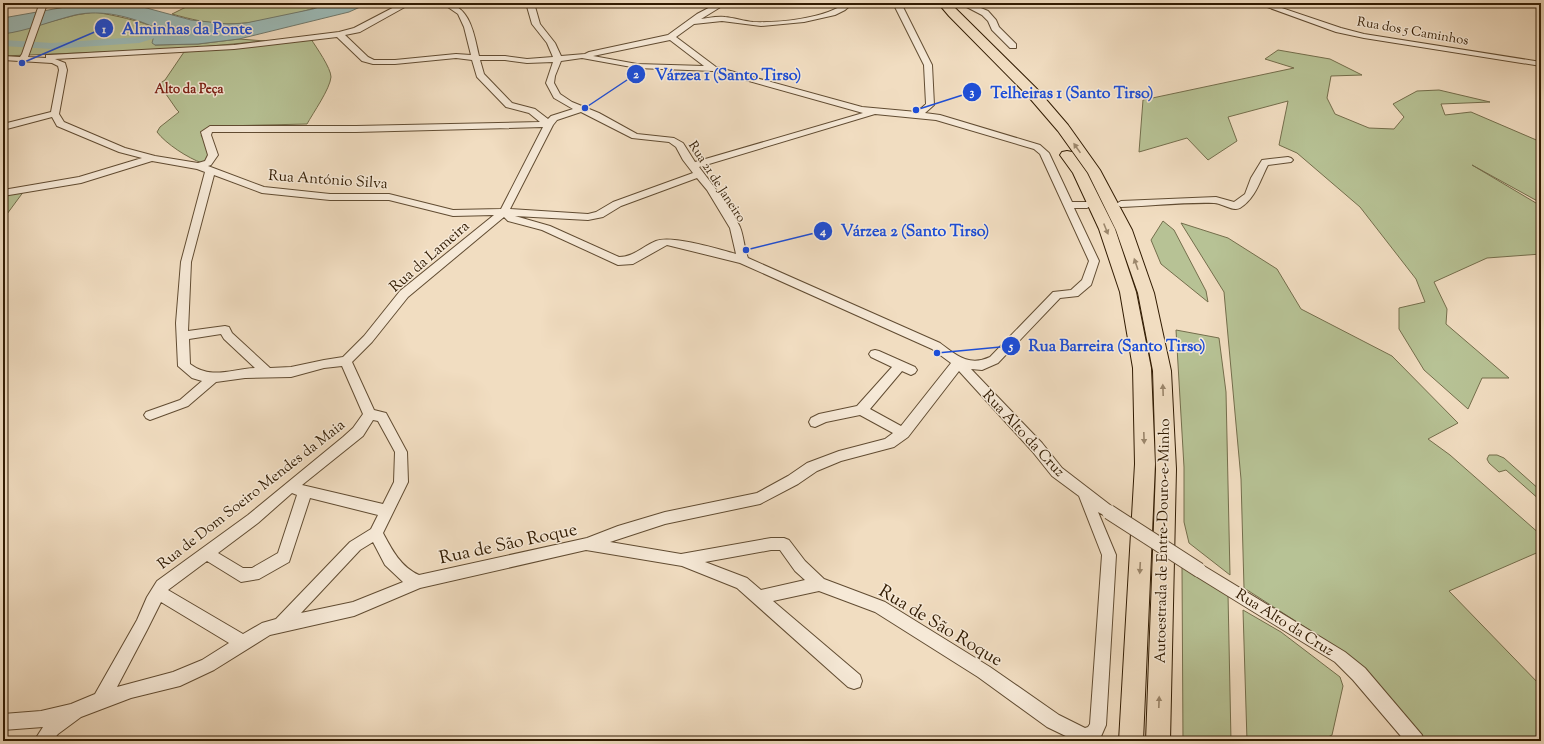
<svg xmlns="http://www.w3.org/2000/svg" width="1544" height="744" viewBox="0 0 1544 744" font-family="'Sorts Mill Goudy',serif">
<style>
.green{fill:#b7c295;stroke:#746e4c}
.water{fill:#9cbbb8;stroke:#717b6f}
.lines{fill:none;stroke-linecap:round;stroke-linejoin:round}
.river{fill:#9cbbb8;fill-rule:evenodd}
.minor-casing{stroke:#614c32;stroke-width:2}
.highway-casing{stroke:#311b02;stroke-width:2}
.minor{fill:#f6e9d7;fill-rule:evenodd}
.highway{fill:#f1ddc1;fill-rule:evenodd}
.minor-bridge-casing{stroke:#614c32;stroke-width:16;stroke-linecap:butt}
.minor-bridge{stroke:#f6e9d7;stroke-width:14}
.oneway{fill:#9b866b}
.labels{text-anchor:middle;stroke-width:3;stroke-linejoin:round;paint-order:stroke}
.far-street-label{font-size:13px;fill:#311b02;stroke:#f6e9d7}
.far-neighbourhood-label{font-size:13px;font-weight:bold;fill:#7a1f14;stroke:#f6e9d7}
.street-label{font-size:15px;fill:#311b02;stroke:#f6e9d7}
.near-street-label{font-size:18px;fill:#311b02;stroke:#f6e9d7}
.leader{fill:none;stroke:#1d4ed8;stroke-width:1.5}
.callout-dot{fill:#1d4ed8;stroke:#f6e9d7;stroke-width:1.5}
.mark-label{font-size:12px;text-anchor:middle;font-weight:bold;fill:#fff}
.callout-label{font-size:16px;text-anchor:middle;font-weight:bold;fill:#1d4ed8;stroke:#f6e9d7;stroke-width:3;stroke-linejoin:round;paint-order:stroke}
</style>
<rect width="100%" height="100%" fill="#f1ddc1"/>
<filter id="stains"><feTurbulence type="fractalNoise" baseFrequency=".005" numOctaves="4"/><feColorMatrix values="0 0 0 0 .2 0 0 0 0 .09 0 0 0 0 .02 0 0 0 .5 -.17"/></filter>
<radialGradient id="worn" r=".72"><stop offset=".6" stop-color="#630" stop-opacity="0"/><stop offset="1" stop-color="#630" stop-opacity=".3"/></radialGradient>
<g class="green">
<path d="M198 3H330C301 13 259 24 229 24 209 24 190 19 172 14L186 7 201 5Z"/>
<path d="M95 12C117 16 137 20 157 28L154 37 155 45 198 44 239 39 265 41 179 49 3 56V34L76 15Z"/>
<path d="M311 39C316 47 331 68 331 77 330 89 313 113 307 124L221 126 207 129 201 135 212 155 202 163C188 158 166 144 157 132L160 127 179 112 177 110 159 84 165 80 184 52Z"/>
<polygon points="1278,50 1330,59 1362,75 1331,76 1327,98 1335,114 1369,128 1394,129 1404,117 1393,104 1417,91 1439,90 1490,102 1441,104 1445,115 1471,112 1541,142 1541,193 1538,193 1541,195 1541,203 1472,165 1541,206 1541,254 1487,258 1434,282 1447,309 1446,324 1509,378 1482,378 1468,409 1424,370 1399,329 1399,308 1425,302 1416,279 1360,207 1297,153 1279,145 1288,101 1228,117 1237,141 1208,160 1187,138 1139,152 1143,100 1294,68 1265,59"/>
<polygon points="24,191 7,214 3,225 3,195"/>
<polygon points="1163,221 1174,230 1206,291 1208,302 1161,264 1151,240"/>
<polygon points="1181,223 1228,238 1277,269 1301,309 1392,356 1458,423 1428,439 1450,455 1541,535 1541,551 1449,591 1541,686 1541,741 1424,741 1350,656 1244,588 1241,479 1224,292"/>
<polygon points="1176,330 1219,338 1226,392 1230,575 1189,543 1184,522 1184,467"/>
<polygon points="1489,455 1497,455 1504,458 1541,491 1541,501 1506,470 1499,472 1489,463 1487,459"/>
<polygon points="1182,566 1228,594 1231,741 1183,741"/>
<polygon points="1243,610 1281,632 1340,677 1343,686 1332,735 1320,741 1247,741"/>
</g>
<path class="water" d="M88 3H128L191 20 228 24 246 23 313 9 330 3H369L349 12 239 39 198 44 155 45 152 43 156 28C132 17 102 9 75 15 51 21 27 31 3 34V18Z"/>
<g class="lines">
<polygon class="river" points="174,26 179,29 178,31 139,43 52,49 3,46 3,40 52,43 138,37"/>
<defs>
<g id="minor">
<polygon points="3,3 25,3 21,5 3,6"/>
<path d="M35 3 47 4 28 57 46 58V55H49L234 45 339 32 354 28 402 3H412L360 32 345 35 368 57 374 60H395L456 54 471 55 464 27 458 14 442 3C470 3 474 34 479 56H505L527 59 553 57 547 43 532 24 526 3H534L540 24 555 43 561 56 585 54 589 52 668 35 697 14 718 3H727L701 19C709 18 717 16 725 17 735 18 743 21 753 22 777 23 825 19 845 3H853L845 10 835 15 804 22 761 26 722 21 694 24 676 37 716 67 862 107 917 112 926 104 924 65 893 3H901L932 65 934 105 925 113 940 115 1040 145 1049 153 1072 202H1087L1092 205 1087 208H1074L1099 261 1091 285 1078 296 1060 298 998 363 982 370 971 369 1042 443 1062 468 1114 508 1116 512 1114 516 1109 518 1098 512 1116 555 1106 725 1099 741H1076L1047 727 978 677 875 612 819 591 773 601 860 675 862 681 860 687 854 689 848 687 737 588 682 566 586 550 420 588 354 616 270 635 214 670 180 686 131 698 81 717 58 734 52 741H34L43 727 3 730V714L41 711 71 704 95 694 137 620 147 597 157 581 248 515 343 437 353 428 363 414 342 366 324 368 291 377 245 378 216 382 188 406 150 420 146 418 144 415 146 412 180 400 202 381 192 378 178 366 176 323 181 262 205 172 197 169 152 161 81 183 3 196V190L79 177 142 158 119 152 57 126 52 117 3 130V124L51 112 59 70 58 66 52 63 3 60V56L20 57 22 54 39 5ZM337 37 362 61 373 64H395L456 58 472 60 477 77 506 107 529 113 540 122 356 126H210L201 132 208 155 205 161 198 163 155 156 125 148 64 122 59 114 67 70 65 63 55 59 234 49ZM670 40 704 66 637 64 593 56ZM582 58 637 68 713 71 863 113 695 162 683 143 674 138 637 134 599 113 572 102 560 94 554 83 555 76 561 61ZM480 60H505L527 63 553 62 546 83 554 98 573 109 551 116 548 119 535 109 512 103 484 74ZM581 112 632 138 669 142 676 147 683 160 693 173 613 202 596 212 588 214 510 209 553 125 557 120ZM875 114 936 120 1034 149 1040 154 1089 261 1082 280 1071 290 1053 292 990 357C969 367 956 355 940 343L748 258C744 248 744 237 740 227 731 208 712 184 699 167ZM543 127 501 209 453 210 389 194H330L264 187 208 166 211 165 218 155 211 135 212 132H356ZM214 175 262 193 330 200H389L453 216 494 215 400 291 364 336 343 357 324 360 291 367 270 368 232 333 229 327 225 326 188 331 191 262ZM697 178 707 190 730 228 736 254C718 249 672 235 656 241 643 246 634 257 619 257L550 226 515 216 588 220 603 217 621 206ZM504 217 508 221 542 230 618 265 633 264 667 245 740 263 932 349 951 363 901 426 870 409 902 371 911 375 915 373 917 370 915 367 879 351 875 350 871 351 869 354 871 357 892 367 857 406 819 414 811 418 809 422 811 426 815 427 826 422 860 415 893 433 885 439 839 451 807 463 788 476 757 493 665 512 618 526 587 538 419 575C401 567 392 550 383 533L408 482 407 452 386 413 374 410 352 362 372 342 408 297ZM221 334 224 339 255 368C231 369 212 380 190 364L189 339ZM959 371 1032 451 1052 476 1079 496 1102 555 1090 724 1088 727 1085 728 1059 715 990 667 885 602 824 579 805 561 789 540 784 538H771L681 554 610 542 665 524 760 504 798 484 817 471 841 461 894 447 908 437ZM373 420 378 421 395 452 394 482 383 504 302 485 363 436ZM292 493 297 495 278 553 252 568H243L218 553 258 523ZM310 498 378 515 371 529 350 542 276 619 262 623 243 634 168 590 207 561 241 582 259 579 289 562ZM373 542 385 565 403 582 353 602 301 613 360 550ZM771 550H780L795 571 805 580 761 590 747 578 705 562ZM161 602 229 643 202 660 173 672 117 687 147 630Z"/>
<polygon points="959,3 969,3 988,11 996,20 999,27 1016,44 1016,48 1010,48 992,30 988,21 982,15"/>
<polygon points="1256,3 1267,3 1341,28 1364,34 1541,62 1541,66 1364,38 1336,32"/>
<path d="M1288 157 1291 158 1293 160 1291 162 1268 165C1260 180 1256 198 1240 208 1233 212 1222 203 1214 203 1183 202 1152 206 1121 207L1116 204 1121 201 1216 197 1234 202 1245 194 1251 178 1262 160Z"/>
<polygon points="1199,563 1345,652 1365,668 1422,735 1424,741 1405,741 1353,680 1335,662 1194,575 1192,570 1194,565"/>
</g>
<g id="highway">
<polygon points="938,3 950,3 1037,89 1068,125 1100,170 1132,230 1154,293 1171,371 1176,469 1170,741 1146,741 1156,469 1153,371 1138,293 1116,230 1088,173 1058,131 1027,95 949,16"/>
<polygon points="1067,151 1072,152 1087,173 1115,229 1136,292 1151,368 1155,464 1143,741 1119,741 1135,464 1133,368 1120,292 1099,229 1073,173 1060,155 1062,152"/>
</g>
</defs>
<use href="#minor" class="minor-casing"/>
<use href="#highway" class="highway-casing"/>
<use href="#minor" class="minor"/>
<use href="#highway" class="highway"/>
<defs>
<polyline id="minor-bridge" points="1109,512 1199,570"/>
</defs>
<use href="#minor-bridge" class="minor-bridge-casing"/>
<use href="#minor-bridge" class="minor-bridge"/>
</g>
<defs><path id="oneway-solid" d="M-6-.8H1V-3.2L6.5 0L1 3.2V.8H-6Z"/></defs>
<g class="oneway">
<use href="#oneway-solid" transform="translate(1077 148) rotate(-125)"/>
<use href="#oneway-solid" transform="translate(1106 229) rotate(68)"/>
<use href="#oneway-solid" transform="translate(1136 264) rotate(-109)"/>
<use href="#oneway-solid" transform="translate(1163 390) rotate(-92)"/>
<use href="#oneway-solid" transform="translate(1144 438) rotate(88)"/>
<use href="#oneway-solid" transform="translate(1140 568) rotate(93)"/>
<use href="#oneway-solid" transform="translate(1159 702) rotate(-88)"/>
</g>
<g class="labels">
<g class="far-street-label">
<text transform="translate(1413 30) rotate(10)" y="5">Rua dos 5 Caminhos</text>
<text transform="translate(718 181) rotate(57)" y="5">Rua 21 de Janeiro</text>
</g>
<g class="far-neighbourhood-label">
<text x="189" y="93">Alto da Peça</text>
</g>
<g class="street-label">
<text transform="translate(328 179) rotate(4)" y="5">Rua António Silva</text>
<text transform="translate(429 256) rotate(-41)" y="5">Rua da Lameira</text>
<text transform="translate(1024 433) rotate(47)" y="5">Rua Alto da Cruz</text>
<text transform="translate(251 494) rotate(-38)" y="5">Rua de Dom Soeiro Mendes da Maia</text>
<text transform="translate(1162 541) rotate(-89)" y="5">Autoestrada de Entre-Douro-e-Minho</text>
<text transform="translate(1285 622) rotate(32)" y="5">Rua Alto da Cruz</text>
</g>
<g class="near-street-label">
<text transform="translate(508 543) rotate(-12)" y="6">Rua de São Roque</text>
<text transform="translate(941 625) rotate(31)" y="6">Rua de São Roque</text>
</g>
</g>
<path class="leader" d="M22 63L104 28M585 108L636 74M916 110L972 92M746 250L823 231M937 353L1011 346"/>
<g class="callout-dot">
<circle cx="22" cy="63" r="4"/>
<circle cx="585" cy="108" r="4"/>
<circle cx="916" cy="110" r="4"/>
<circle cx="746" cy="250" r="4"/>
<circle cx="937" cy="353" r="4"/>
<circle cx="104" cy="28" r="10"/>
<circle cx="636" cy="74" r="10"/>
<circle cx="972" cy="92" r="10"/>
<circle cx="823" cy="231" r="10"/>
<circle cx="1011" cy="346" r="10"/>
</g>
<g class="mark-label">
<text x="104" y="33">1</text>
<text x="636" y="78">2</text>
<text x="972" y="96">3</text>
<text x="823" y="235">4</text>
<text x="1011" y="350">5</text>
</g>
<g class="callout-label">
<text x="187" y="34">Alminhas da Ponte</text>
<text x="728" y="80">Várzea 1 (Santo Tirso)</text>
<text x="1072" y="98">Telheiras 1 (Santo Tirso)</text>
<text x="915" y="236">Várzea 2 (Santo Tirso)</text>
<text x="1117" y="351">Rua Barreira (Santo Tirso)</text>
</g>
<rect width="1544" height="744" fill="none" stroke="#f1ddc1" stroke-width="16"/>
<rect x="4" y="4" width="1536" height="736" fill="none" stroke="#311b02" stroke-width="2"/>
<rect x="8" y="8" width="1528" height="728" fill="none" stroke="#311b02"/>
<rect width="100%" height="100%" filter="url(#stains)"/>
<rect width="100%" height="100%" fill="url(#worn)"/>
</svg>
